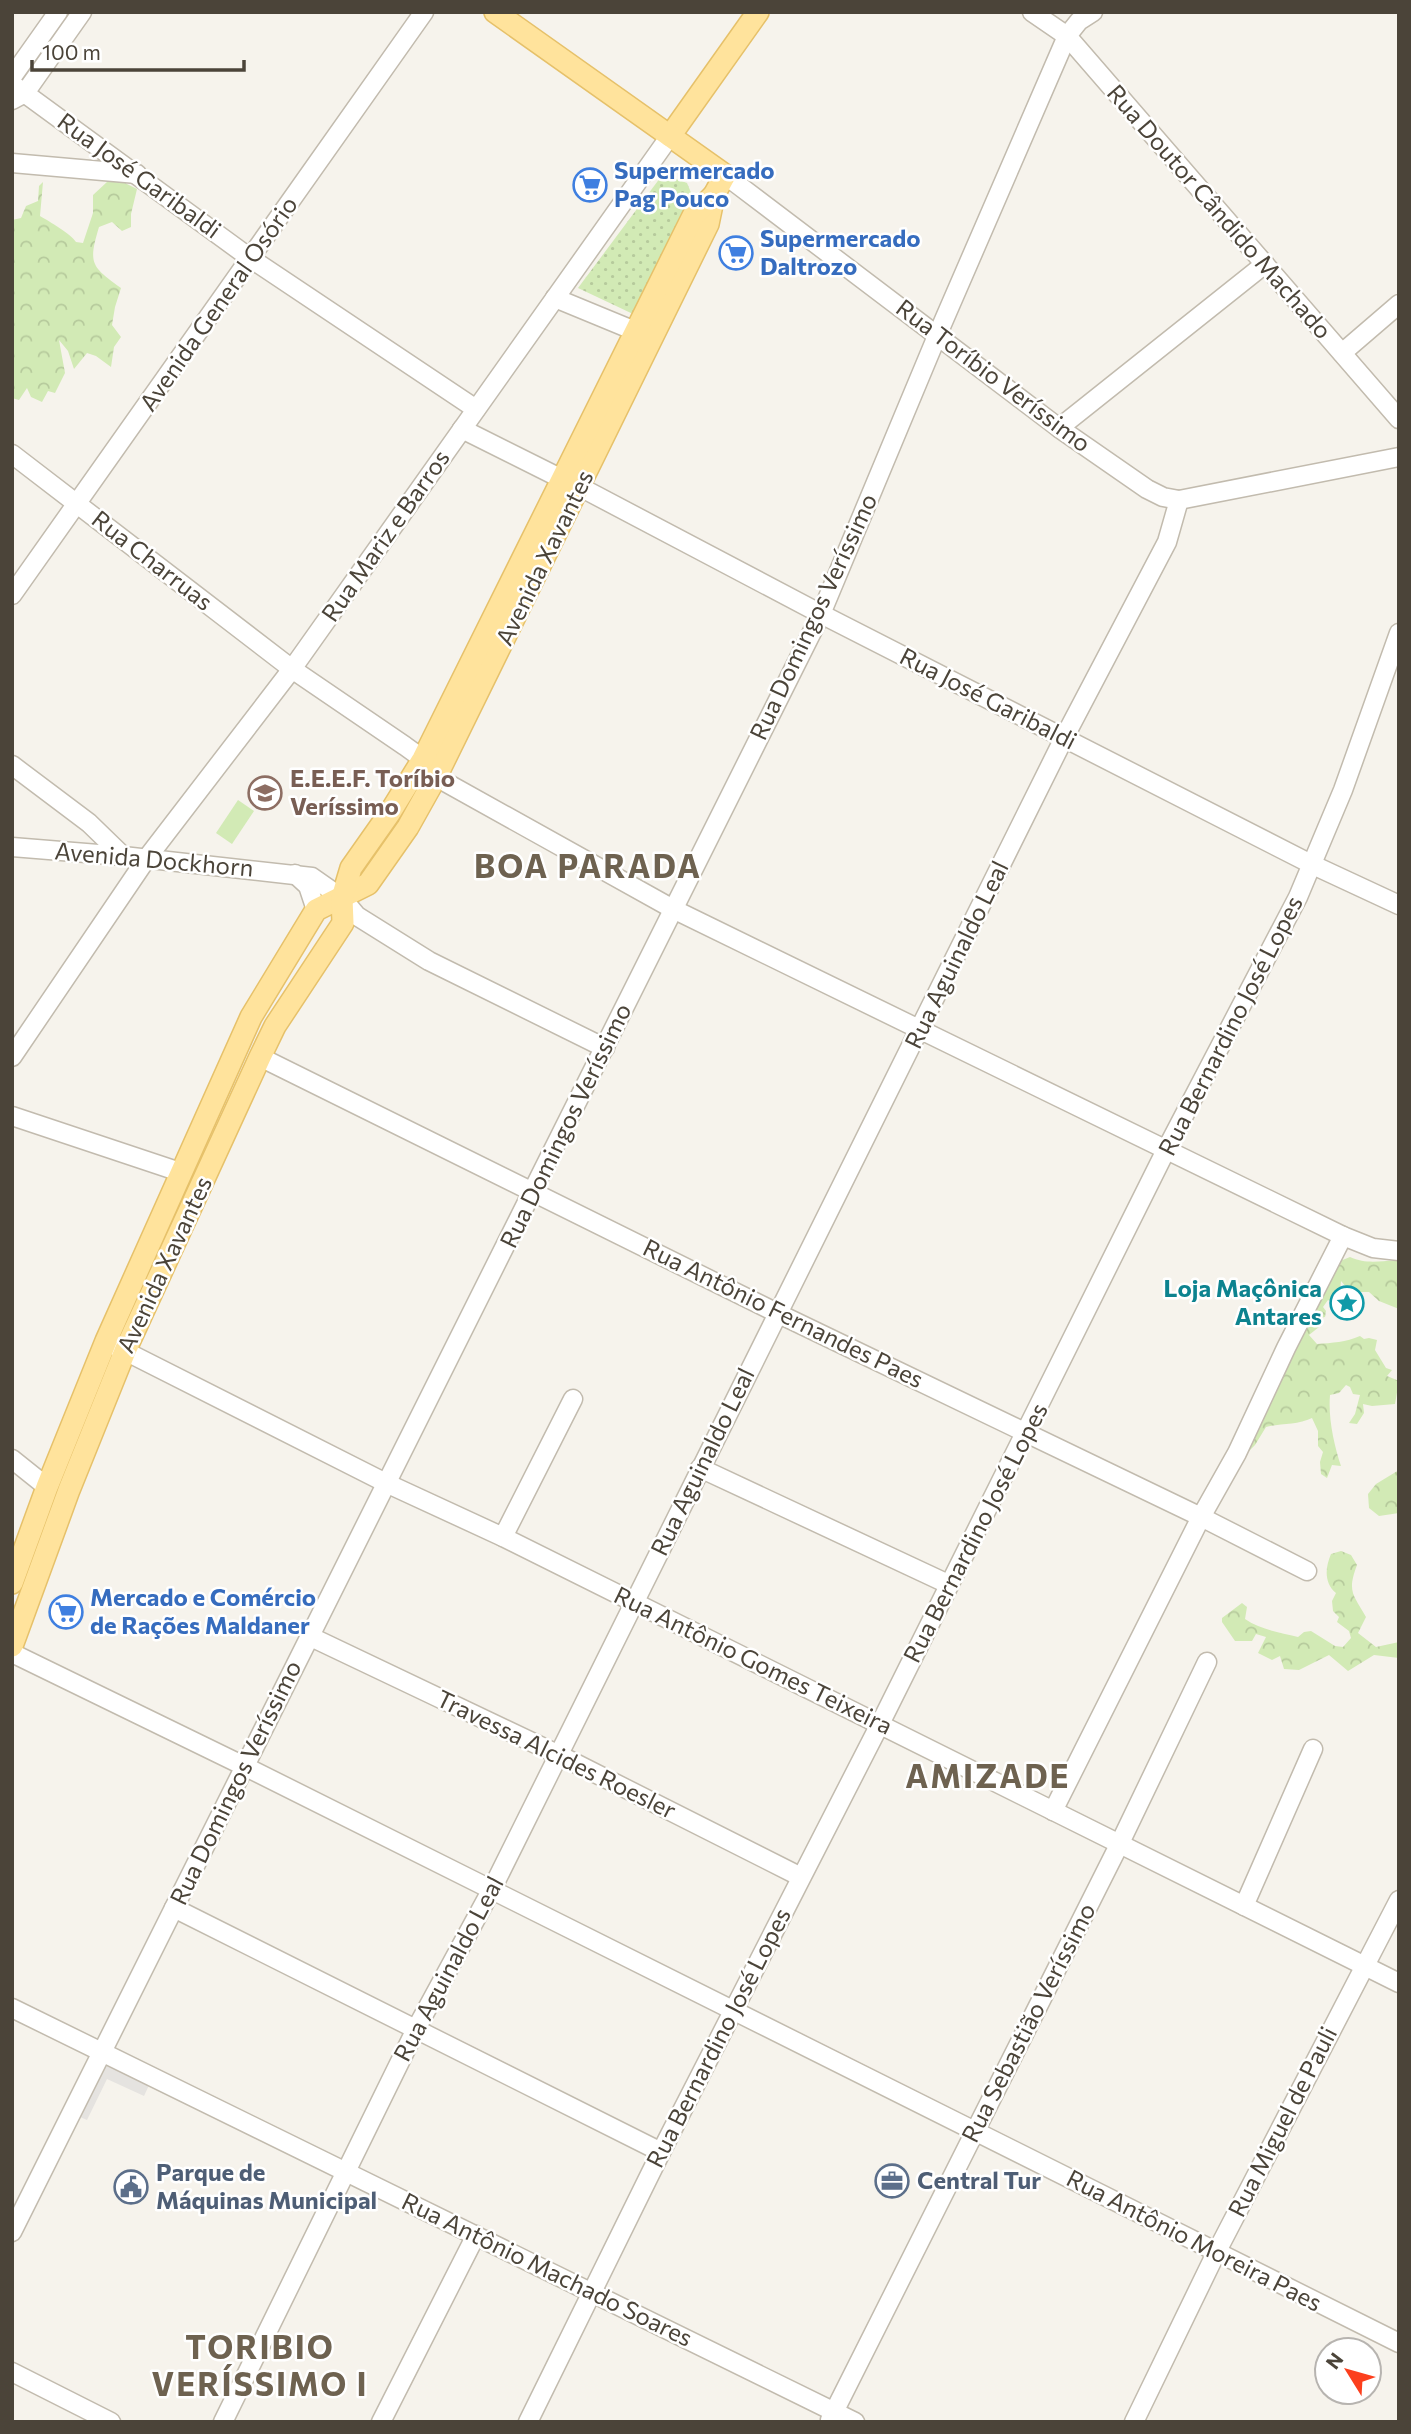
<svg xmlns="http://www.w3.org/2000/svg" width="1411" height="2434" viewBox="0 0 1411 2434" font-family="Commissioner,sans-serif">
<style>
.green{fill:#d2eab5}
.forest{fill:url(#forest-crowns)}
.park{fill:url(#park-dots)}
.parking{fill:#e5e3e0}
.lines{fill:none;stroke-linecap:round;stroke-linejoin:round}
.minor-casing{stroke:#c2bbae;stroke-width:21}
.major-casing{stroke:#e6c16a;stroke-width:24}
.minor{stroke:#fff;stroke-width:18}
.major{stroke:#ffe39c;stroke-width:21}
.labels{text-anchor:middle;stroke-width:5;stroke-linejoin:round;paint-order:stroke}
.shop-label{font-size:24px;font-weight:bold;fill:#366cbe;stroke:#fff;text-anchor:start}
.street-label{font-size:24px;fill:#4b4439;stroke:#fff}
.education-label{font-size:24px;font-weight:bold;fill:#785e54;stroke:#fff;text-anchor:start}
.culture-label{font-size:24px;font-weight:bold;fill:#0d838f;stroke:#fff;text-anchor:end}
.service-label{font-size:24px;font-weight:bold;fill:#4e5e75;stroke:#fff;text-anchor:start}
.district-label{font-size:32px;font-weight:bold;letter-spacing:2px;fill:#6e6250;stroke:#fff}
</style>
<defs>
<pattern id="forest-crowns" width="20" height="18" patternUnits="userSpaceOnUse" patternTransform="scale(1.75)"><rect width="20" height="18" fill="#d2eab5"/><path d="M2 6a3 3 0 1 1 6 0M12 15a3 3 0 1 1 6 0" fill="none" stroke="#b6ca9c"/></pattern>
<pattern id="park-dots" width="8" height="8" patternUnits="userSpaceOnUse" patternTransform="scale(1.75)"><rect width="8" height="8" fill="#d2eab5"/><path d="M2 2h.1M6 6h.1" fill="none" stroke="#b6ca9c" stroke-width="1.8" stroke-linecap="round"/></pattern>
</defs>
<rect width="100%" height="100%" fill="#f6f3ec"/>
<polygon class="green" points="238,800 254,811 232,844 216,833"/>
<g class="forest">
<path d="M121 181 137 189 131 214V227L122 231 112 222 99 227C88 264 91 266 121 288L115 307 112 325 121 337 114 347 111 367 96 356 87 353 74 369 68 351 59 340 65 373 55 393 48 391 42 402 31 397 27 388 19 400 12 398V220L21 218 26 206 38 201 39 186 43 182 40 216C50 222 70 233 76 242L83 243 93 213V195L107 182Z"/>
<path d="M1350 1257C1367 1265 1382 1260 1399 1261V1309L1379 1301 1369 1292H1360L1355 1298 1347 1295V1288L1341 1281 1339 1301 1335 1304 1328 1300 1323 1307 1326 1311 1325 1317 1320 1318 1319 1327 1309 1335 1317 1344C1332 1343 1346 1342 1360 1336L1364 1339 1369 1338 1377 1340 1375 1350 1386 1368 1392 1370 1387 1376 1399 1381 1395 1404 1372 1406 1363 1404 1364 1413 1357 1424 1349 1423 1355 1414 1360 1395 1353 1394 1350 1387 1346 1385 1339 1393 1330 1395C1328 1418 1334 1445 1341 1466L1332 1465 1327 1478 1321 1474 1320 1462 1323 1452 1318 1446V1431L1312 1418C1298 1425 1282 1423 1266 1427L1255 1445 1249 1451 1244 1447 1324 1284 1336 1271 1335 1263Z"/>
<polygon points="1399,1470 1399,1513 1379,1516 1369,1508 1368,1494 1376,1484"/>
<path d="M1341 1551 1351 1555 1357 1565C1347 1592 1353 1594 1366 1617L1358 1633 1376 1647 1399 1642V1658L1374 1655 1348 1671 1329 1655 1299 1670 1284 1669 1280 1656 1272 1660 1258 1653 1266 1637 1256 1634 1252 1641H1235L1222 1622V1618L1242 1603 1247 1607 1245 1619C1261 1630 1279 1632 1298 1637L1304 1632 1311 1631 1335 1646 1343 1647 1351 1638 1349 1631 1337 1622 1339 1617 1333 1611 1332 1601 1336 1593C1324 1583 1325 1568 1331 1554Z"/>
</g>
<polygon class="park" points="663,174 687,183 692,195 633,314 578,288"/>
<polygon class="parking" points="107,2062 150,2083 144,2096 107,2079 87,2120 80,2117"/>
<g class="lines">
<defs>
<g id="minor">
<polyline points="1032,12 1067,36 1399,419"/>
<polyline points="12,77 58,12"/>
<polyline points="12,84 250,258 476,409"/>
<polyline points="12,100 25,93 82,12"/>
<polyline points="12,163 137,174"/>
<polyline points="725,175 1059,428 1147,489 1163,497 1179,500 1399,457"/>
<polyline points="555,298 635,331"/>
<polyline points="1342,353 1399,304"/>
<polyline points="1059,428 1265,264"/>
<polyline points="462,429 562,479"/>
<polyline points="12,454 292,669 405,746 423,759 436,777 673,909 1343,1236 1373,1248 1399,1251"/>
<polyline points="580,487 821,614 1313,865 1399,905"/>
<polyline points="12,595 424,12"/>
<polyline points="12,765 89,823 123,856"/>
<polyline points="12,847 123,856 312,877 342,898 357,916 429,961 605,1048"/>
<polyline points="295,874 308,886 316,910"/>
<polyline points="12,1057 147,858 292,669 670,136"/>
<polyline points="260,1057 777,1313 1201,1517 1307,1571"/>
<polyline points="12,1116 180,1172"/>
<polyline points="113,1345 386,1483 503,1537 1399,1983"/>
<polyline points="12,1459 47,1487"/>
<polyline points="700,1468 948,1584"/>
<polyline points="503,1537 573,1399"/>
<polyline points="309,1636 559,1755 801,1877"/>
<polyline points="12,1653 244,1766 1399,2343"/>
<polyline points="1053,1811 1201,1517 1237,1453 1286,1348 1343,1236"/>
<polyline points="1244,1906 1313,1749"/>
<polyline points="174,1908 661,2152"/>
<polyline points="12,2008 855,2422"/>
<polyline points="12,2232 821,614 937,336 1067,36 1079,21 1093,12"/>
<polyline points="12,2372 111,2422"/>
<polyline points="830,2420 1119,1845 1207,1662"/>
<polyline points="223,2422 416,2029 492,1889 1064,738 1167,542 1179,500"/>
<polyline points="381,2422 476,2235"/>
<polyline points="528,2422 661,2152 880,1724 1167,1148 1298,897 1343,790 1399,633"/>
<polyline points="1134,2422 1216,2253 1399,1900"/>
</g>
<g id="major">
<polyline points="670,136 758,12"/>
<polyline points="12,1583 47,1487 106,1341 251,1017 316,910 368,884 408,827 436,777 708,224 714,195"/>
<polyline points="12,1646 69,1490 125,1351 260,1057 275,1026 343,923 342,898 351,868 389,814 423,759 693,216 714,195 725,175 495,12"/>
</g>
</defs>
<use href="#minor" class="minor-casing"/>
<use href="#major" class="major-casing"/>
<use href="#minor" class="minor"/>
<use href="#major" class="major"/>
</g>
<defs>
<symbol id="supermarket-ring" viewBox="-11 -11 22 22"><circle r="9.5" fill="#fff" stroke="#3f7fe0" stroke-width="1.5"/><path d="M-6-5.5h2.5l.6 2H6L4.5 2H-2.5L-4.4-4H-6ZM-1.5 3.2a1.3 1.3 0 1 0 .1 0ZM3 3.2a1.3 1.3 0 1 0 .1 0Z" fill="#3f7fe0"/></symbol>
<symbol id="school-ring" viewBox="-11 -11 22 22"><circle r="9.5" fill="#fff" stroke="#8d6e63" stroke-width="1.5"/><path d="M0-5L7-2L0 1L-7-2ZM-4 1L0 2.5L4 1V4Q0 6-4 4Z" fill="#8d6e63"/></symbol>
<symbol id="sight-ring" viewBox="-11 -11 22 22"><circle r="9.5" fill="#fff" stroke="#0f9aa8" stroke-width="1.5"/><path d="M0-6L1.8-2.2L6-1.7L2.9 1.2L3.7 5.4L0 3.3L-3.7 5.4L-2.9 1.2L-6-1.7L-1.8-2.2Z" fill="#0f9aa8"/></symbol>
<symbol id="office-ring" viewBox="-11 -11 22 22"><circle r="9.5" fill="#fff" stroke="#5c6f8a" stroke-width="1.5"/><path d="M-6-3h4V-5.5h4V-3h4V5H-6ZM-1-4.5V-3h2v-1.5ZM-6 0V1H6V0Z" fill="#5c6f8a"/></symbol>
<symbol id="civic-ring" viewBox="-11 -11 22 22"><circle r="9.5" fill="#fff" stroke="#5c6f8a" stroke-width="1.5"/><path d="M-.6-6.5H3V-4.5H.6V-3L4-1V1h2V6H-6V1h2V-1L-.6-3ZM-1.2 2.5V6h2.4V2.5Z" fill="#5c6f8a"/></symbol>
</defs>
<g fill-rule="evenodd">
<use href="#supermarket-ring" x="571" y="166" width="38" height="38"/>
<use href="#supermarket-ring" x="717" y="234" width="38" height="38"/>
<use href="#school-ring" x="246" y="774" width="38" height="38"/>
<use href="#sight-ring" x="1328" y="1284" width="38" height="38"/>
<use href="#supermarket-ring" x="47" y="1593" width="38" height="38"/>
<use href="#office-ring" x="873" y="2162" width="38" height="38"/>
<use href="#civic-ring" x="112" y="2168" width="38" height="38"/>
</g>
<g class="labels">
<g class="shop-label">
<text x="614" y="179">Supermercado<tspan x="614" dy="28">Pag Pouco</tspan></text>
<text x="760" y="247">Supermercado<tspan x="760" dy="28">Daltrozo</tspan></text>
<text x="90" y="1606">Mercado e Comércio<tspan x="90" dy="28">de Rações Maldaner</tspan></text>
</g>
<g class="street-label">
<text transform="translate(139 176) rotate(36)" y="8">Rua José Garibaldi</text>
<text transform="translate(1219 212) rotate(49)" y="8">Rua Doutor Cândido Machado</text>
<text transform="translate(219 304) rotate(-55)" y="8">Avenida General Osório</text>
<text transform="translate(993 376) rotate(37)" y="8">Rua Toríbio Veríssimo</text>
<text transform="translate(386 536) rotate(-55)" y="8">Rua Mariz e Barros</text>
<text transform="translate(545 558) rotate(-64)" y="8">Avenida Xavantes</text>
<text transform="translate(152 561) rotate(38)" y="8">Rua Charruas</text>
<text transform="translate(814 617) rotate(-65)" y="8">Rua Domingos Veríssimo</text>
<text transform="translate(988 699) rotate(27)" y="8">Rua José Garibaldi</text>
<text transform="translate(154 860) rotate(5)" y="8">Avenida Dockhorn</text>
<text transform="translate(957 955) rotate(-64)" y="8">Rua Aguinaldo Leal</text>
<text transform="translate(1231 1026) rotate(-63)" y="8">Rua Bernardino José Lopes</text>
<text transform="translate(566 1126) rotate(-64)" y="8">Rua Domingos Veríssimo</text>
<text transform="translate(165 1265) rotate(-65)" y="8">Avenida Xavantes</text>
<text transform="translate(783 1314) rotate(26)" y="8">Rua Antônio Fernandes Paes</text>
<text transform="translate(703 1462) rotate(-64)" y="8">Rua Aguinaldo Leal</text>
<text transform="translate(976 1533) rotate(-63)" y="8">Rua Bernardino José Lopes</text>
<text transform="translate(753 1661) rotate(26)" y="8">Rua Antônio Gomes Teixeira</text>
<text transform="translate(556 1755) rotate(26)" y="8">Travessa Alcides Roesler</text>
<text transform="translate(236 1783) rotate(-64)" y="8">Rua Domingos Veríssimo</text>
<text transform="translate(449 1969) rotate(-62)" y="8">Rua Aguinaldo Leal</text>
<text transform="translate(1029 2023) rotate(-63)" y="8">Rua Sebastião Veríssimo</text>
<text transform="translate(719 2038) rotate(-63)" y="8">Rua Bernardino José Lopes</text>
<text transform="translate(1283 2122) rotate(-63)" y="8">Rua Miguel de Pauli</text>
<text transform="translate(1194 2241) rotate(27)" y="8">Rua Antônio Moreira Paes</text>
<text transform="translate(547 2270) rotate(26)" y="8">Rua Antônio Machado Soares</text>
</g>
<g class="education-label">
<text x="290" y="787">E.E.E.F. Toríbio<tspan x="290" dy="28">Veríssimo</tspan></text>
</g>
<g class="culture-label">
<text x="1322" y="1297">Loja Maçônica<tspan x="1322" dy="28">Antares</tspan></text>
</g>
<g class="service-label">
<text x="156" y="2181">Parque de<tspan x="156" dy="28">Máquinas Municipal</tspan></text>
<text x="917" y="2189">Central Tur</text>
</g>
<g class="district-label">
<text x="588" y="878">BOA PARADA</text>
<text x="988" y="1788">AMIZADE</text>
<text x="260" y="2359">TORIBIO<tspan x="260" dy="37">VERÍSSIMO I</tspan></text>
</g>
</g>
<rect width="1411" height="2434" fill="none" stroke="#4b4439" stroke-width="28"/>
<g transform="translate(1348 2371) rotate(307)"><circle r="33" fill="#ffffff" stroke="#b7b4b0" stroke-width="2"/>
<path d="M0-5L12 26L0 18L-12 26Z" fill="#fc3f1d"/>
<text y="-10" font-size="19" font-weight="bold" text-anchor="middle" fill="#4b4439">N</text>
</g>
<path d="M32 60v10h212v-10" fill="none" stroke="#4b4439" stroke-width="3.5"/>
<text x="42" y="60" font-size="21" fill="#4b4439" stroke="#ffffff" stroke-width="5" paint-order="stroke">100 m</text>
</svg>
